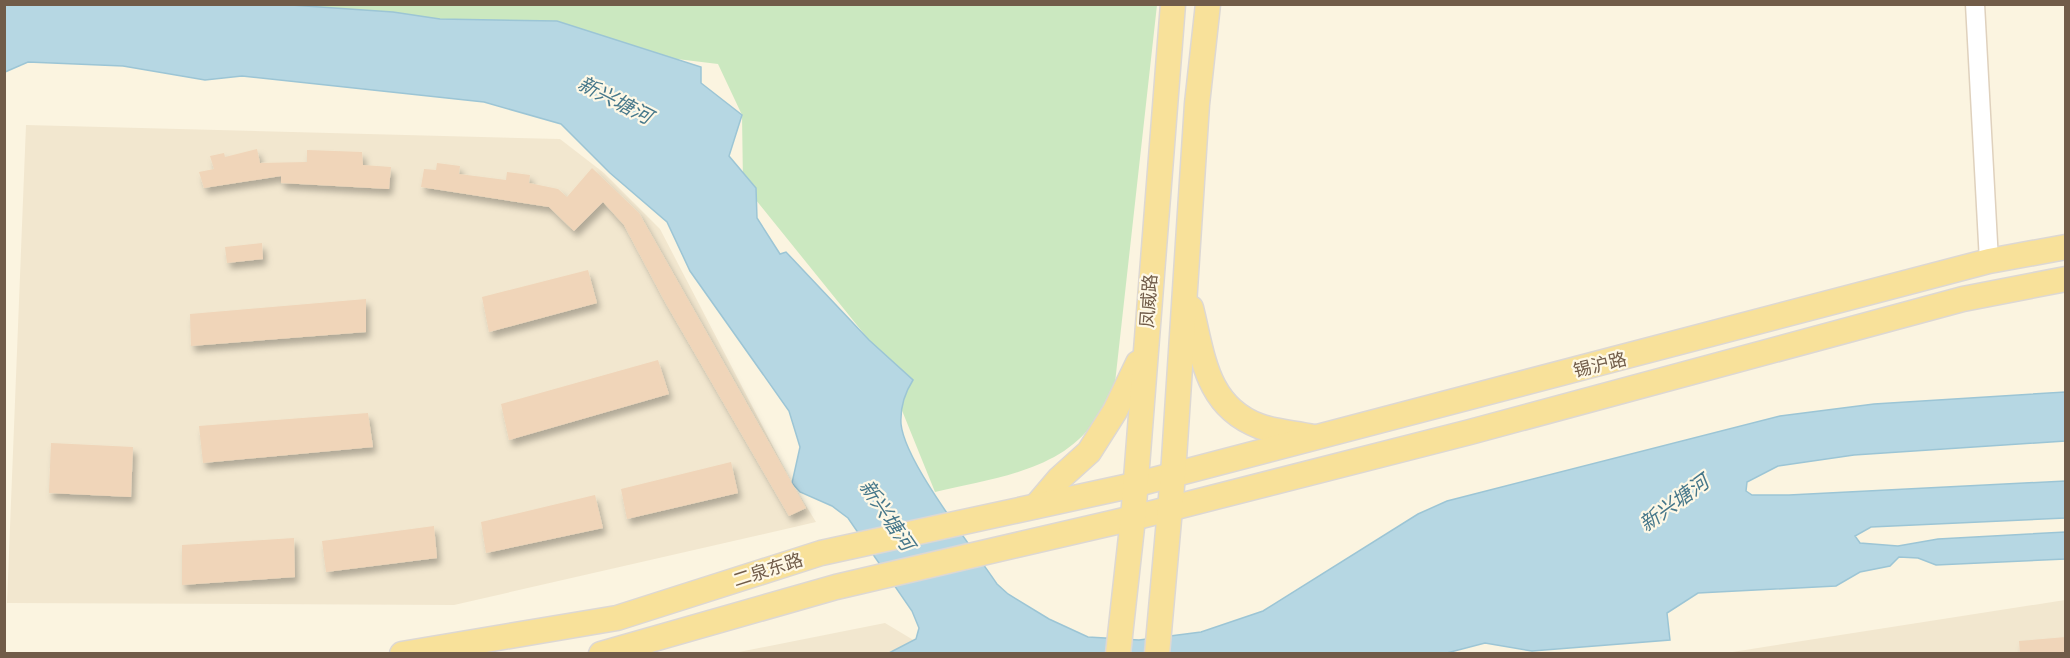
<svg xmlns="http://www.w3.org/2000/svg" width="2070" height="658" viewBox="0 0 2070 658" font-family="Jost,'Noto Sans SC',sans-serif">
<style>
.residential{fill:#f2e7cf}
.green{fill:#cbe8c0}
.water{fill:#b6d7e3;stroke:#9cc5d5;stroke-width:1.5}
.building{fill:#f0d5b9;filter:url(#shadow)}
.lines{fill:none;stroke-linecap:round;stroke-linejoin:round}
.minor-casing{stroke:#dfd1bd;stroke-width:21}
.major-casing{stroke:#ddd8d3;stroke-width:27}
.minor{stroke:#fff;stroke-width:18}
.major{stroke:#f8e19a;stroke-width:24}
.labels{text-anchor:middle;stroke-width:4.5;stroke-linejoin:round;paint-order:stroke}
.street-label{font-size:18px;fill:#715c49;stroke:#fef8e6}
.water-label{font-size:20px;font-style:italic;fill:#46778a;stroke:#fef8e6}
</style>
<defs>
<filter id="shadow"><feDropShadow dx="3.5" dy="6" stdDeviation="3" flood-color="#0004"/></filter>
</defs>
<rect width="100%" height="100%" fill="#fbf4e0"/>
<g class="residential">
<polygon points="26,125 560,139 604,173 660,229 792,483 816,522 454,605 7,603"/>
<polygon points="2065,600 2065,653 1726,653"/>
<polygon points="885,623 935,653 729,654"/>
</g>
<path class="green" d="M231 5H1157L1115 383C1108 396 1101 411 1093 423 1059 472 988 479 935 492L901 408 869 340 743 184 742 115 718 64Z"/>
<path class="water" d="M5 4H276L393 12 440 19 557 21 701 67V83L742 115 729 156 756 188 757 218 780 254 786 252 869 340 913 380C904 394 900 407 901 424 905 463 973 548 997 584L1008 594 1049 619 1088 637 1139 640 1201 632 1263 611 1418 514 1447 501 1780 416 1874 404 2065 392V441L1854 455 1778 466 1747 482 1746 491 1752 495H1789L2065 481V518L1871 527 1855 536 1860 543 1898 546 1938 539 2065 532V559L1936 565 1918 558 1899 557 1890 566 1860 572 1836 586 1698 593 1667 613 1670 640 1532 651 1485 643 1443 654 889 653 916 639 919 628 912 611 848 518 832 506 800 492 792 483 800 447 789 411 690 271 667 222 610 173 561 124 484 102 242 76 205 80 123 66 28 62 5 72Z"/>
<g class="building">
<polygon points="257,149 260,163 307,162 307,150 362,152 363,165 391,167 389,189 281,183 281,176 204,188 199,172 214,169 210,156 224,153 225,157"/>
<polygon points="437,163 460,166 459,174 506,180 507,172 530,175 529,183 558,189 567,197 592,168 639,213 806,508 789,516 665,302 624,225 603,202 574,231 549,207 421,187 424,169 436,170"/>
<polygon points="262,243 263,259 227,263 225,247"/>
<polygon points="588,270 597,303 489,332 482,297"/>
<polygon points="366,299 366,332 191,346 190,314"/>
<polygon points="658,360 669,394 509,440 501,404"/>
<polygon points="368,413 373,447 203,463 199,426"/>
<polygon points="51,443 133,447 131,497 49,493"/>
<polygon points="731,462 738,493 627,519 621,489"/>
<polygon points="595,495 603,528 486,553 481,522"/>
<polygon points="434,526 437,558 326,572 322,541"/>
<polygon points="294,538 295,577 182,585 182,545"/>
<polygon points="2066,637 2066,654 2020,654 2019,641"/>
</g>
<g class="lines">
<defs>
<polyline id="minor" points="1975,4 1989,261"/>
<g id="major">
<path d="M1191 308C1203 356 1206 406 1259 426 1275 432 1296 433 1313 437"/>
<polyline points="1036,506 1059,479 1089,452 1115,411 1138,363"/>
<polyline points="402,654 617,618 821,553 1134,485 1989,261 2066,247"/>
<polyline points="601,654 836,587 1133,518 1470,432 1963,299 2066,279"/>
<polyline points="1118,654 1133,518 1173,4"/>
<polyline points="1157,654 1173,475 1197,104 1208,4"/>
</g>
</defs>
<use href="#minor" class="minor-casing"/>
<use href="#major" class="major-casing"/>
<use href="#minor" class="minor"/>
<use href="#major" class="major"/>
</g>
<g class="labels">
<g class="street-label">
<text transform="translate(1149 301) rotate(-86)" y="6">凤威路</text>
<text transform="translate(1600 365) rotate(-14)" y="6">锡沪路</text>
<text transform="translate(768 570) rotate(-18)" y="6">二泉东路</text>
</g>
<g class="water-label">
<text transform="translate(615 100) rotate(27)" y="7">新兴塘河</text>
<text transform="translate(1674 503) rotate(-36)" y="7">新兴塘河</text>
<text transform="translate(887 515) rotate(56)" y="7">新兴塘河</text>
</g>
</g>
<rect width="2070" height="658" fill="none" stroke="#715c49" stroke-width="12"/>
</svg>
